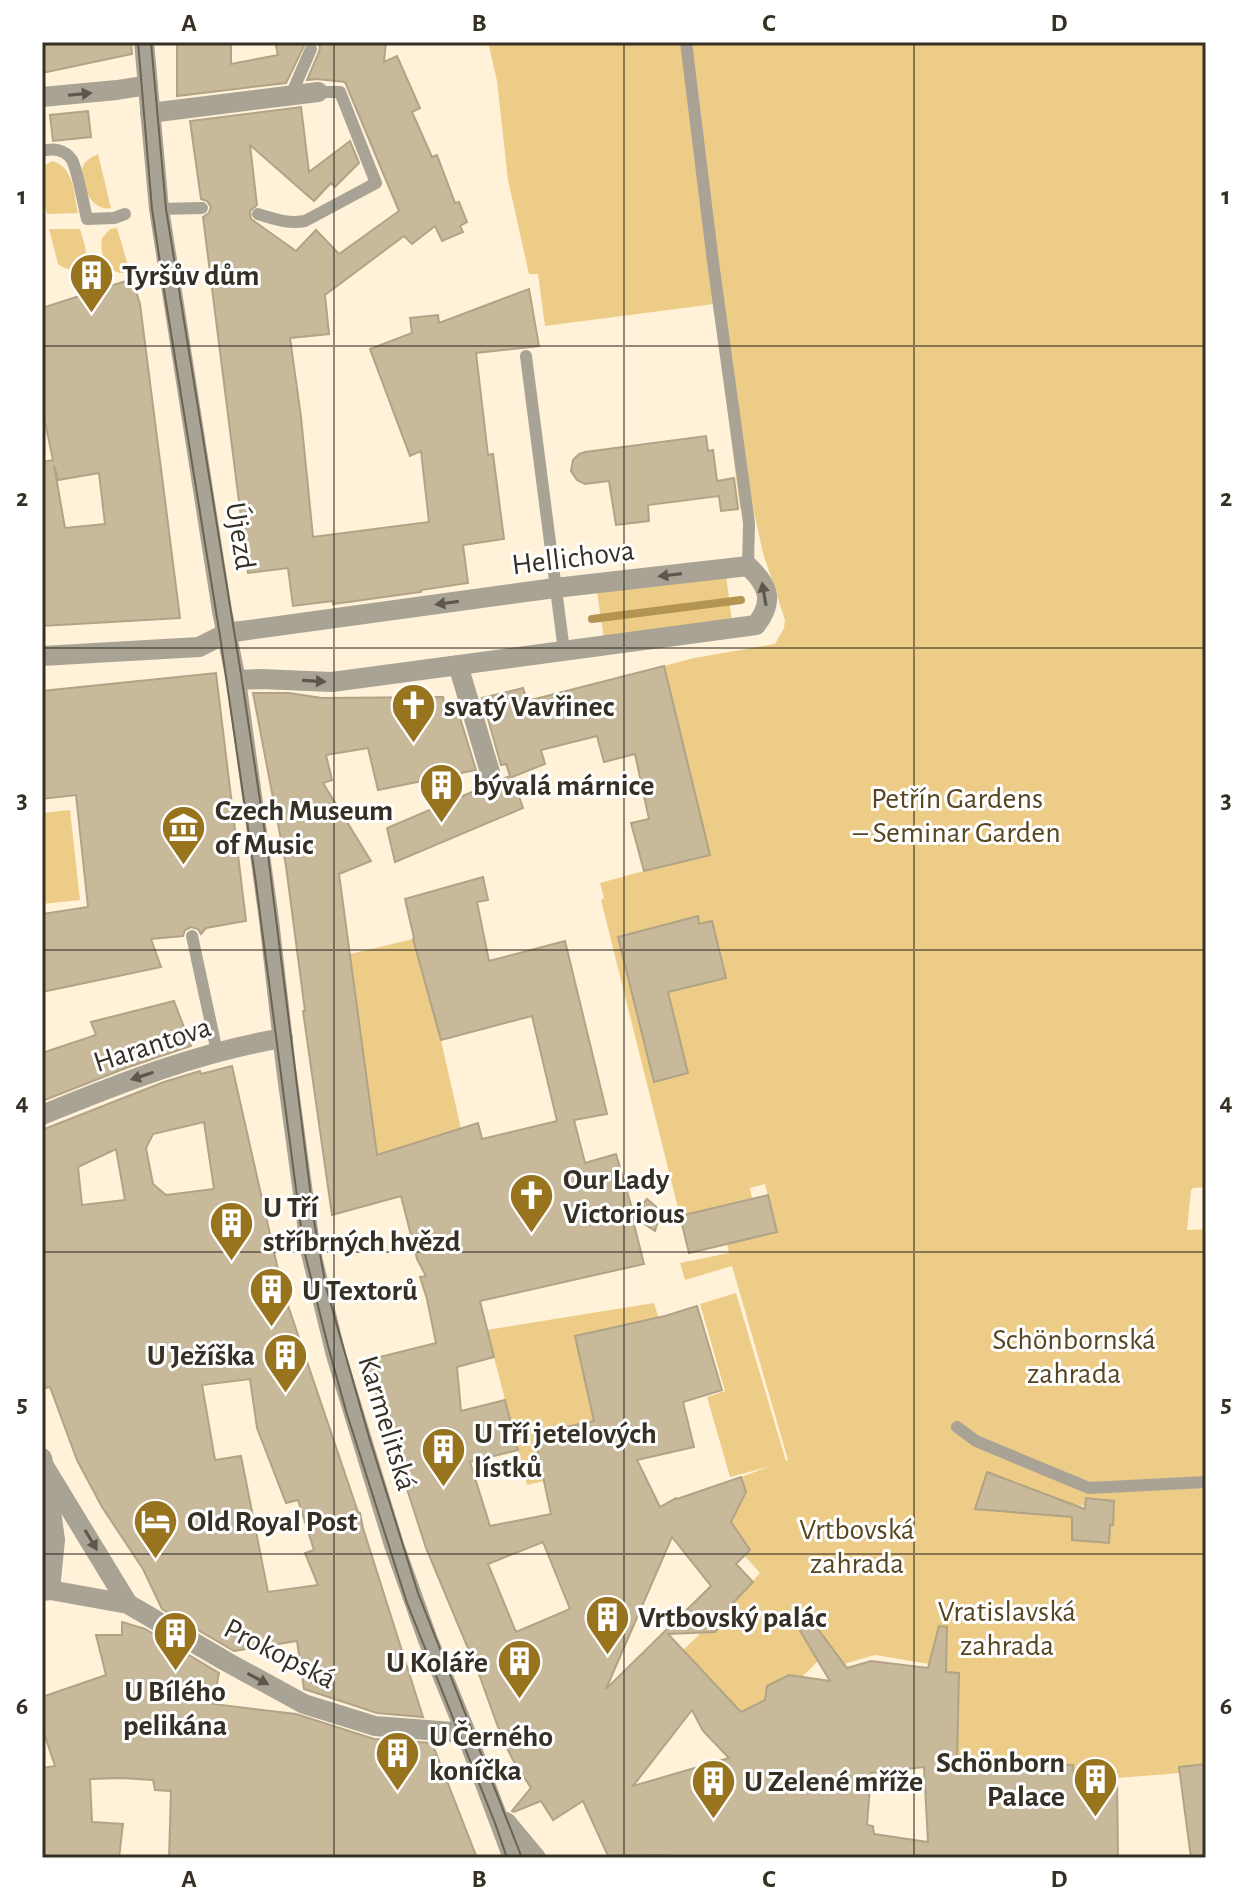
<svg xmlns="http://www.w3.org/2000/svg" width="1248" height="1900" viewBox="0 0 1248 1900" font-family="'Alegreya Sans',sans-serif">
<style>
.green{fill:#edcc88;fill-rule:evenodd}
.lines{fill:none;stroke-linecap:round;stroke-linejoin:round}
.stream{stroke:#b39451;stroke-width:8}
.building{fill:#c8b99b;stroke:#b1a386;stroke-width:2;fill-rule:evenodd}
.lane{stroke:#a9a396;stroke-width:12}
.street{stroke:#a9a396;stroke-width:20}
.tram{stroke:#6b6354;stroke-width:2}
.oneway{fill:#5e584c}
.grid{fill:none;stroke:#363024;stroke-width:2;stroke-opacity:0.55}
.labels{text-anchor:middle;stroke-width:6;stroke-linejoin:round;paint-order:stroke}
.poi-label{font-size:30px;font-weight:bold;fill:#363024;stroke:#fff;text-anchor:start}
.street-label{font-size:30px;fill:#363024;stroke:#fff}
.park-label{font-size:30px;fill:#584620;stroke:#fff}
.neatline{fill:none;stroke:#363024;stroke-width:3}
.grid-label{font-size:26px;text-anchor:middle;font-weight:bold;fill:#363024}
</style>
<rect width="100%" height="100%" fill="#fff2d9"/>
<g class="green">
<path d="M488 42H1206V1187L1193 1188 1191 1190 1187 1230 1206 1229V1764L1180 1767V1773L1117 1778 1074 1774 1073 1765H957L946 1661 931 1658 929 1664 875 1655 844 1664 833 1651 818 1661 802 1677 789 1675 767 1686 765 1700 741 1712 683 1650 702 1632H715L732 1615 733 1603 760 1573 745 1556 750 1550 731 1522 741 1503 740 1497 746 1495 741 1477 771 1466 730 1477 707 1397 725 1391 700 1304 736 1293 786 1461 788 1460 732 1266 685 1280 680 1263 729 1253 727 1243 777 1231 765 1184 750 1188 752 1198 680 1216 601 900 604 898 600 883 644 871 674 710 664 666 694 658 775 644 784 628 785 620 763 553 753 508H740L714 304 545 326 538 274H529L508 180 497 81ZM697 916 699 924 712 921 725 979 705 983ZM651 928 687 1073 655 1082 618 937ZM990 1473 1072 1504 1085 1506 1087 1498 1114 1502 1113 1525H1110L1108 1543 1072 1540V1517L976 1509Z"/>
<path d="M98 154 111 208C93 213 76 182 83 166 86 160 92 157 98 154Z"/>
<path d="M52 161C74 166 74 195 78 213L47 214 42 193V167Z"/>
<path d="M117 228 130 272C109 278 99 257 102 238L110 229Z"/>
<path d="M49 229H80C82 237 86 246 86 254 87 272 68 273 58 264Z"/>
<polygon points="726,575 732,622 604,639 597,592"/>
<polygon points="70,810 80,900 42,904 42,813"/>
<polygon points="413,939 438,1027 461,1129 392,1150 404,1196 383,1201 350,954"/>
<polygon points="654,1303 664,1335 631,1336 628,1324 576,1336 594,1421 534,1434 544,1481 527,1485 487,1330"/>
</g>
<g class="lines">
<polyline class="stream" points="592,619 741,600"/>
</g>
<g class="building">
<polygon points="42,42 131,42 132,54 42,73"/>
<polygon points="177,42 231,42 231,64 278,55 275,42 306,42 286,83 177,96"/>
<polygon points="316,42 386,42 384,62 397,56 420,108 412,112 432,157 437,155 455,203 459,202 467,222 460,226 463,232 442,241 435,226 412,244 404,236 325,295 329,334 290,338 301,417 313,537 429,522 421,451 410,456 370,349 412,333 410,318 438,315 439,323 529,289 539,346 476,353 488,455 493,454 504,539 463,545 468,583 421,590 421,592 333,604 333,601 293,606 288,568 248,573 203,217 209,213 211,207 207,201 201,199 190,121 301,107 309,172 350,141 359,163 335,187 331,183 314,201 250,145 257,205 250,211 251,219 296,251 316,230 339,254 399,211 345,82 317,79 307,80 319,52 320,47"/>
<polygon points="88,111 91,137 53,141 50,115"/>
<path d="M132 279 140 304 180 618 42 626V462L53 460 42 408V308ZM54 465 58 480 99 473 105 524 65 528Z"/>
<polygon points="706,436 708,451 713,450 717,481 734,478 738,509 721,511 719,496 648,505 649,521 616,525 609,481 585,484 577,480 571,471 573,460 579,454 585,452"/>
<polygon points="664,666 710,855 644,871 631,823 649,819 635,754 604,762 597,736 541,750 545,764 512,777 523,808 395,862 387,828 510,776 506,764 501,765 482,698 523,688 527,701"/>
<polygon points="216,673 246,921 206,928 201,934 198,929 191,927 185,930 183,936 151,939 161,967 42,992 42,914 88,907 76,795 42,799 42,691"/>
<path d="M253 693H289L322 698 443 697 445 708 456 705 476 770 378 790 368 748 326 755 332 780 323 783 371 861 339 874 377 1155 478 1123 482 1139 557 1121 532 1016 441 1040 413 939 414 938 405 899 483 877 488 900 477 902 489 961 565 941 607 1114 574 1120 585 1163 616 1154 634 1215 647 1199 661 1211 655 1231 632 1216 644 1264 480 1301 494 1357 457 1367 461 1411 505 1400 518 1450 470 1462 490 1526 551 1514 534 1434 594 1421 575 1336 665 1316 697 1306 722 1390 683 1402 694 1447 637 1460 660 1507 676 1498 677 1499 741 1477 746 1492 731 1522 750 1550 736 1564 753 1582 733 1603 732 1615 715 1632 668 1634 741 1712 765 1700 767 1686 789 1675 830 1681 799 1629 812 1621 847 1668 871 1661 928 1668 939 1626 947 1627 946 1672 959 1673 957 1763 1073 1765 1074 1774 1117 1772 1118 1858H688L663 1855 608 1856 583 1801 553 1820 541 1801 514 1812 512 1811 531 1788 513 1760 502 1738 480 1677 426 1548 372 1380 364 1361 436 1343 427 1299 420 1277 426 1276 417 1259 401 1196 332 1215 303 1011H305L286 866ZM672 1537 711 1586 606 1689ZM543 1542 570 1609 516 1632 488 1564ZM692 1710 703 1731 729 1758 633 1786ZM924 1767 928 1842 874 1834 873 1826 867 1825 871 1773Z"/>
<polygon points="698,916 699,924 712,921 726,978 668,992 688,1073 654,1082 618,937"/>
<polygon points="174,1001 191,1046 126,1068 45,1100 42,1088 42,1053 96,1035 91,1022"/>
<path d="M232 1066 279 1274 278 1276 358 1512 360 1513 363 1528 423 1717 377 1713 304 1689 297 1641 234 1651 162 1609 143 1569 102 1507 77 1460 50 1387 42 1389V1130L164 1082 200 1071 201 1074ZM204 1122 214 1189 166 1195 153 1184 146 1148 153 1134ZM116 1149 125 1200 82 1205 78 1167ZM250 1379 257 1428 286 1503 298 1500 314 1550 305 1553 318 1585 268 1592 241 1456 215 1460 202 1385Z"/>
<polygon points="768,1195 777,1232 689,1253 680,1216"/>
<polygon points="987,1472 1085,1509 1086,1498 1114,1501 1113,1525 1110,1525 1109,1543 1072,1540 1072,1517 975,1509"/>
<polygon points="122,1622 145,1629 219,1673 213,1704 296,1714 374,1739 432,1743 477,1858 169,1858 171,1791 155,1790 153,1780 121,1778 90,1779 92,1822 123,1824 119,1858 42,1858 42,1768 55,1766 42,1727 42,1697 106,1675 96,1635 122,1635"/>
<polygon points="1206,1764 1206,1858 1191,1858 1179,1767"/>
</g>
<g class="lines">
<g class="lane">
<polyline points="686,42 713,262 749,523 748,566"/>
<polyline points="291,95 311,49"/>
<path d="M42 151C53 148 65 149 72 160 77 169 84 206 87 219L114 218 125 214"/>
<polyline points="159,209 202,208"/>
<path d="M258 214C274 219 288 224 305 221L376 183 340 92H318"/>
<polyline points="526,356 564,651"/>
<polyline points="192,936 217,1052"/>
<polyline points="957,1427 976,1441 1089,1488 1206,1482"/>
</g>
<g class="street">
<polyline points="144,42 159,209 222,611 236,680 269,920 286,1068 311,1253 336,1355 394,1545 428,1640 466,1733 513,1858"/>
<polyline points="42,97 117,90 148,85"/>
<polyline points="150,113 318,92"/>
<path d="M42 656 199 647 227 633 234 632 555 588 748 566C768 585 775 601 756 625L332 682 261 679 236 680"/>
<polyline points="458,665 490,772"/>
<path d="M42 1115C120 1083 199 1052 283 1038"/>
<polyline points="42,1458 44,1466 128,1604"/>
<polyline points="46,1474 55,1540 50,1590"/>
<polyline points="42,1591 50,1590 128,1604 227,1662 304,1704 375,1726 466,1733"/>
<polyline points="506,1822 536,1858"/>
</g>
<g class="tram">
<polyline points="138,42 152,209 165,296 220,636 255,876 304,1250 328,1346 346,1411 407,1603 495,1823 507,1858"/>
<polyline points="151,42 166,209 241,674 267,847 314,1221 326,1287 369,1437 418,1593 522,1858"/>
</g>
</g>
<defs><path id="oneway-solid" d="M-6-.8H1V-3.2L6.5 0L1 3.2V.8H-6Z" transform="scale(2)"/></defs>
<g class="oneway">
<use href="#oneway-solid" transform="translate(80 94) rotate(-6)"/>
<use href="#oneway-solid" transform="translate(670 575) rotate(173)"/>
<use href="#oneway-solid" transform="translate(764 594) rotate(-100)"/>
<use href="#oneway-solid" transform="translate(447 603) rotate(172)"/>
<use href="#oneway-solid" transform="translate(314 681) rotate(3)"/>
<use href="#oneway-solid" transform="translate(142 1076) rotate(162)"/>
<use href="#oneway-solid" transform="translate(91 1540) rotate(59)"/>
<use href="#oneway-solid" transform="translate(258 1679) rotate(28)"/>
</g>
<path class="grid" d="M334 42V1858M624 42V1858M914 42V1858M42 346H1206M42 648H1206M42 950H1206M42 1252H1206M42 1554H1206"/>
<defs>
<symbol id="building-pin" viewBox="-11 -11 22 30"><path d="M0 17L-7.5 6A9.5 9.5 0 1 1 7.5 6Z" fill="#98741e" stroke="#fff"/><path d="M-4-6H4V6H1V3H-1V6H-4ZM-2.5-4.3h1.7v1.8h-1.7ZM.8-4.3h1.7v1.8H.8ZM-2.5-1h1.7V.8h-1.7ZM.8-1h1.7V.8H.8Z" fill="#fff"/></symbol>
<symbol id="church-pin" viewBox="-11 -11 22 30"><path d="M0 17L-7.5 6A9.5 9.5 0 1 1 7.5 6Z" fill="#98741e" stroke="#fff"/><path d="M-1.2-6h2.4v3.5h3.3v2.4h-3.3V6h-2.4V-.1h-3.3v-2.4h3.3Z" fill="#fff"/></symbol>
<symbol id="museum-pin" viewBox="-11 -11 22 30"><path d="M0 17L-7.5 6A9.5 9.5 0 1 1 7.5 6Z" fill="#98741e" stroke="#fff"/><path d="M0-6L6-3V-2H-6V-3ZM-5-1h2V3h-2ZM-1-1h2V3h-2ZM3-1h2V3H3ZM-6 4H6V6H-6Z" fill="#fff"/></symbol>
<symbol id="hotel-pin" viewBox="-11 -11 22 30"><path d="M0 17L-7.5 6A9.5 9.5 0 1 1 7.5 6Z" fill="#98741e" stroke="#fff"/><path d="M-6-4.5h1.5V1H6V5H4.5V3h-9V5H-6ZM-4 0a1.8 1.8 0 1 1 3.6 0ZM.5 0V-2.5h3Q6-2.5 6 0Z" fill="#fff"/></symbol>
</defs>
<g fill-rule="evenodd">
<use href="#building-pin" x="66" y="250" width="51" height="69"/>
<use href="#church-pin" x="388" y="680" width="51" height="69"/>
<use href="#building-pin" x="416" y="760" width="51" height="69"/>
<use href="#museum-pin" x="158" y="802" width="51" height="69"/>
<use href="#church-pin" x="506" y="1170" width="51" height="69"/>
<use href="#building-pin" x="206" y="1198" width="51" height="69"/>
<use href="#building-pin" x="246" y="1264" width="51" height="69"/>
<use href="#building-pin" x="260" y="1330" width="51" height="69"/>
<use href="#building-pin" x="418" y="1424" width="51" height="69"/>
<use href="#hotel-pin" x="130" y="1496" width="51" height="69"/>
<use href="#building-pin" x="582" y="1592" width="51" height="69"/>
<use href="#building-pin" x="150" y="1608" width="51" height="69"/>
<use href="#building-pin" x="494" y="1636" width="51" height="69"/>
<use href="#building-pin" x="372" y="1728" width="51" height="69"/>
<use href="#building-pin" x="1070" y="1754" width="51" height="69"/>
<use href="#building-pin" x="688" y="1756" width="51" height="69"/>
</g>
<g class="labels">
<g class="poi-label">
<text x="122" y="285">Tyršův dům</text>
<text x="444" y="716">svatý Vavřinec</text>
<text x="473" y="795">bývalá márnice</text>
<text x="215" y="820">Czech Museum<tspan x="215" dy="34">of Music</tspan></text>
<text x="563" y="1189">Our Lady<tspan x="563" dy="34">Victorious</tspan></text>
<text x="263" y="1217">U Tří<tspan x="263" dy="34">stříbrných hvězd</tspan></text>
<text x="302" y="1300">U Textorů</text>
<text x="255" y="1365" text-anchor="end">U Ježíška</text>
<text x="474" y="1443">U Tří jetelových<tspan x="474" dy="34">lístků</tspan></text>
<text x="187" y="1531">Old Royal Post</text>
<text x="638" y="1627">Vrtbovský palác</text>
<text x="488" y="1672" text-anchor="end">U Koláře</text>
<text x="175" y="1701" text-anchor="middle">U Bílého<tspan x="175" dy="34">pelikána</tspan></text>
<text x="429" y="1746">U Černého<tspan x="429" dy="34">koníčka</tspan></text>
<text x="1065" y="1772" text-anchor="end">Schönborn<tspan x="1065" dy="34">Palace</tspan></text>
<text x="744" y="1791">U Zelené mříže</text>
</g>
<g class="street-label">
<text transform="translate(241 536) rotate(81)" y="10">Újezd</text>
<text transform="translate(573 557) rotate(-7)" y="10">Hellichova</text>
<text transform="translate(152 1044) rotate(-18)" y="10">Harantova</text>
<text transform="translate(388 1423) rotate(73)" y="10">Karmelitská</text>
<text transform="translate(280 1653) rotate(27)" y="10">Prokopská</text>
</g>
<g class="park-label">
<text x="957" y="808">Petřín Gardens<tspan x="957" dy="34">– Seminar Garden</tspan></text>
<text x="1074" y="1349">Schönbornská<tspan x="1074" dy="34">zahrada</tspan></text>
<text x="857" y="1539">Vrtbovská<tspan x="857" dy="34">zahrada</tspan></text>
<text x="1007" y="1621">Vratislavská<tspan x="1007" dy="34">zahrada</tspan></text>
</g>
</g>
<rect width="1248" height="1900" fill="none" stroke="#ffffff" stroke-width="88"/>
<rect x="44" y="44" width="1160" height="1812" class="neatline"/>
<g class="grid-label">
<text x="189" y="31">A</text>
<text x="479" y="31">B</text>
<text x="769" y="31">C</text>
<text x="1059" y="31">D</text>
<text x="22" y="204">1</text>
<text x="1226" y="204">1</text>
<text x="22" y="506">2</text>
<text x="1226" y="506">2</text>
<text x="22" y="808">3</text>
<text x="1226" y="808">3</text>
<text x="22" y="1110">4</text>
<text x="1226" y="1110">4</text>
<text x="22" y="1412">5</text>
<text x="1226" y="1412">5</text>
<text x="22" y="1714">6</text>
<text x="1226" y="1714">6</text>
<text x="189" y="1887">A</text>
<text x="479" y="1887">B</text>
<text x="769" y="1887">C</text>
<text x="1059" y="1887">D</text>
</g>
</svg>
